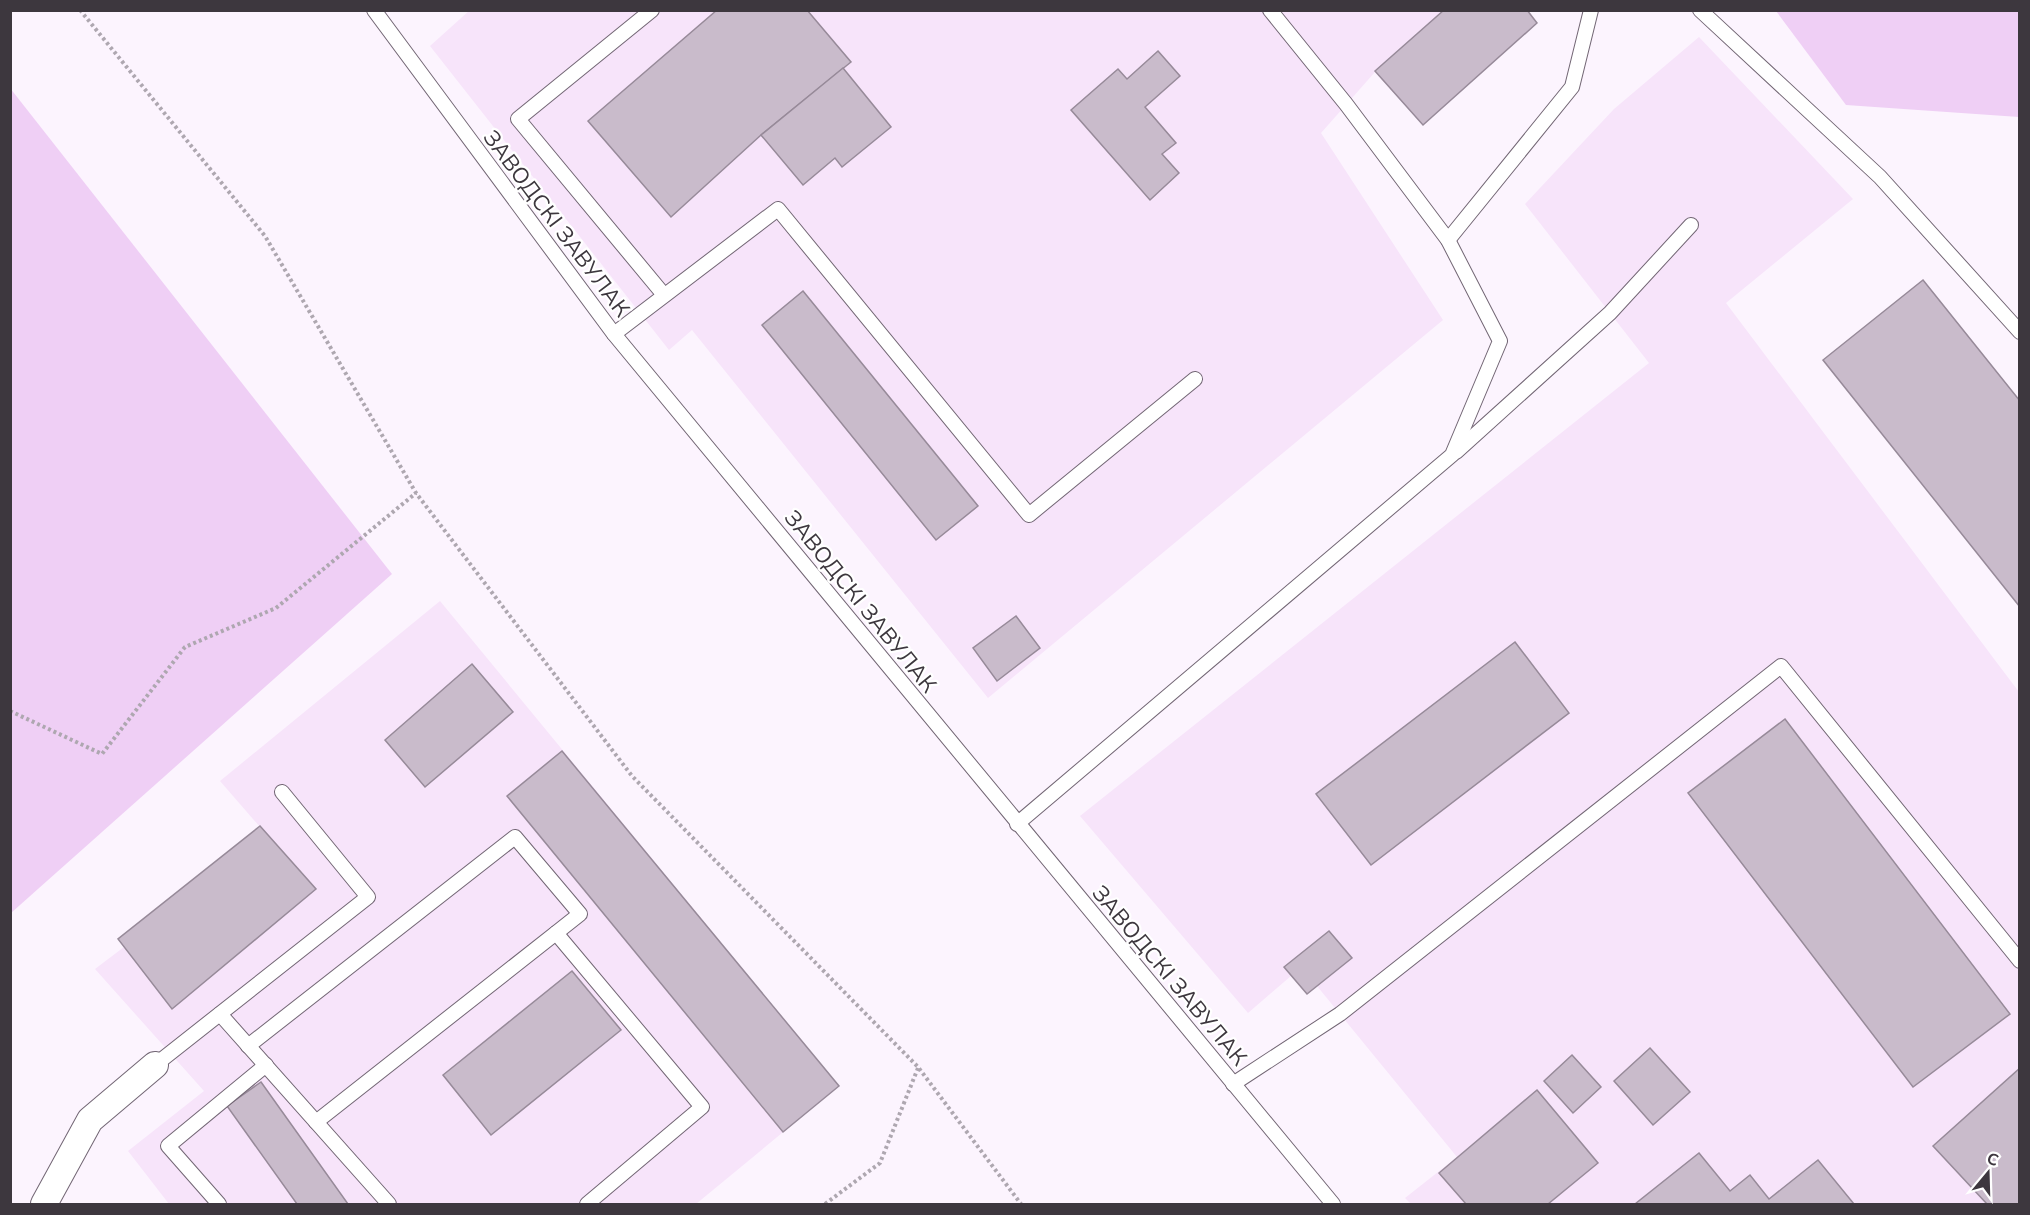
<svg xmlns="http://www.w3.org/2000/svg" width="2030" height="1215" viewBox="0 0 2030 1215" font-family="Mulish,sans-serif">
<style>
.built{fill:#f7e4fa}
.green{fill:#efcff5}
.building{fill:#c9bbcb;stroke:#978a99;stroke-width:1.5}
.lines{fill:none;stroke-linecap:round;stroke-linejoin:round}
.lane-casing{stroke:#726674;stroke-width:16}
.street-casing{stroke:#726674;stroke-width:28}
.path{stroke:#aea7b0;stroke-width:4;stroke-dasharray:3 3;stroke-linecap:butt}
.lane{stroke:#fff;stroke-width:14}
.street{stroke:#fff;stroke-width:26}
.labels{text-anchor:middle;stroke-width:4.5;stroke-linejoin:round;paint-order:stroke}
.street-label{font-size:22px;fill:#3d373e;stroke:#fff}
</style>
<rect width="100%" height="100%" fill="#fcf4fe"/>
<g class="built">
<polygon points="470,10 1527,10 1537,23 1423,125 1375,72 1321,133 1443,320 988,698 692,330 669,350 430,46"/>
<polygon points="1699,37 1853,199 1726,303 2019,692 2019,1204 1411,1204 1405,1198 1457,1157 1317,986 1307,994 1291,976 1248,1013 1080,816 1649,363 1525,204 1614,109"/>
<polygon points="440,601 839,1086 696,1204 169,1204 128,1151 204,1091 95,969 124,947 118,939 260,827 220,781"/>
</g>
<g class="green">
<polygon points="1776,11 2019,11 2019,117 1846,105"/>
<polygon points="10,88 392,574 11,913 10,913"/>
</g>
<g class="building">
<polygon points="717,10 807,10 851,62 761,135 671,217 588,121"/>
<polygon points="1444,10 1527,10 1537,23 1423,125 1375,71"/>
<polygon points="1158,51 1180,76 1145,107 1176,143 1162,154 1179,173 1150,200 1071,110 1118,69 1127,79"/>
<polygon points="843,68 891,127 842,167 835,158 803,185 761,135"/>
<polygon points="1923,280 2020,401 2020,607 1823,360"/>
<polygon points="803,291 978,506 936,540 762,325"/>
<polygon points="1016,616 1040,648 997,681 973,648"/>
<polygon points="1515,642 1569,713 1371,865 1316,794"/>
<polygon points="472,664 513,712 425,787 385,740"/>
<polygon points="1785,719 2010,1014 1913,1087 1688,793"/>
<polygon points="562,751 839,1086 783,1132 507,796"/>
<polygon points="260,826 316,889 172,1009 118,939"/>
<polygon points="1329,931 1352,958 1307,994 1284,967"/>
<polygon points="572,971 621,1030 491,1135 443,1075"/>
<polygon points="1650,1048 1690,1092 1653,1125 1614,1081"/>
<polygon points="1572,1055 1601,1087 1573,1113 1544,1081"/>
<polygon points="2020,1068 2020,1204 1987,1204 1933,1146"/>
<polygon points="261,1082 348,1204 297,1204 227,1106"/>
<polygon points="1537,1090 1598,1163 1548,1204 1466,1204 1439,1173"/>
<polygon points="1699,1153 1730,1191 1750,1175 1769,1199 1818,1160 1854,1204 1635,1204"/>
</g>
<g class="lines">
<defs>
<g id="lane">
<polyline points="374,10 614,334 1333,1204"/>
<polyline points="652,10 518,119 664,295"/>
<polyline points="1700,10 1880,177 2020,332"/>
<polyline points="1448,240 1572,87 1591,10"/>
<polyline points="614,334 778,209 1029,515 1195,379"/>
<polyline points="1456,452 1610,313 1691,225"/>
<polyline points="1017,824 1452,455 1500,341 1448,240 1346,104 1270,10"/>
<polyline points="220,1014 389,1204"/>
<polyline points="248,1046 515,837 580,914 556,933"/>
<polyline points="155,1065 368,897 282,792"/>
<polyline points="1233,1084 1340,1014 1781,666 2020,961"/>
<polyline points="316,1122 556,933 702,1107 587,1204"/>
<polyline points="219,1204 168,1146 266,1065"/>
</g>
<polyline id="street" points="44,1204 90,1120 155,1065"/>
</defs>
<use href="#lane" class="lane-casing"/>
<use href="#street" class="street-casing"/>
<g class="path">
<polyline points="80,10 265,236 416,493 632,776 918,1067 1021,1204"/>
<polyline points="10,711 102,754 185,647 276,608 416,493"/>
<polyline points="825,1204 880,1163 918,1068"/>
</g>
<use href="#lane" class="lane"/>
<use href="#street" class="street"/>
</g>
<g class="labels">
<g class="street-label">
<text transform="translate(557 223) rotate(53)" y="8">ЗАВОДСКІ ЗАВУЛАК</text>
<text transform="translate(861 601) rotate(51)" y="8">ЗАВОДСКІ ЗАВУЛАК</text>
<text transform="translate(1170 975) rotate(50)" y="8">ЗАВОДСКІ ЗАВУЛАК</text>
</g>
</g>
<rect width="2030" height="1215" fill="none" stroke="#3d373e" stroke-width="24"/>
<g transform="translate(1988 1173) rotate(19)" stroke="#ffffff" stroke-width="4.5" paint-order="stroke">
<path d="M0-4.5L10 22L0 15L-10 22Z" fill="#3d373e"/>
<text y="-9" font-size="16" font-weight="bold" text-anchor="middle" fill="#3d373e">С</text>
</g>
</svg>
